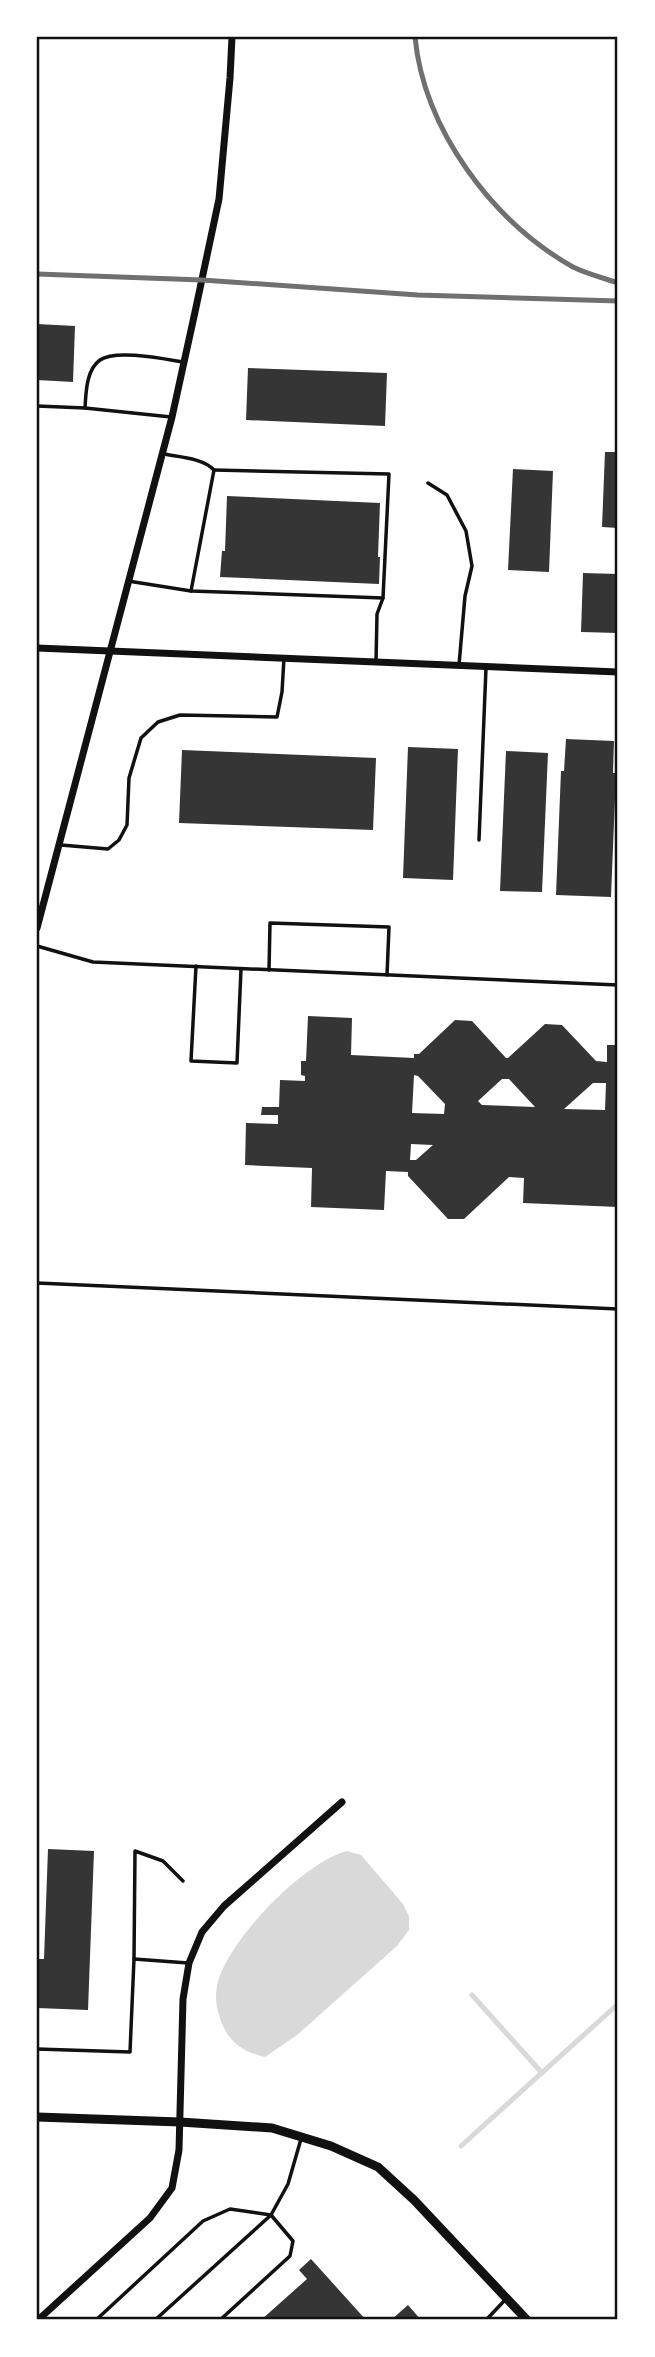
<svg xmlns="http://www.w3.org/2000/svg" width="655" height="2357" viewBox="0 0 655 2357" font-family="Roboto,sans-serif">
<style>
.water{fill:#d9d9d9}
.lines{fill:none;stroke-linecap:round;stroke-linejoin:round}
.stream{stroke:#d9d9d9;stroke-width:5}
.building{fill:#353535;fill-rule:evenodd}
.service{stroke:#111;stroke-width:3.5}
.minor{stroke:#111;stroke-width:7}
.tertiary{stroke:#111;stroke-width:9}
.rail{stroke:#707070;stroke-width:5}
.neatline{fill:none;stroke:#111;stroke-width:2.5}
</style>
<rect width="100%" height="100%" fill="#fff"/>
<path class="water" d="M347 1851 361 1855 403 1904 409 1916V1930L397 1946 297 2035 265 2057C247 2053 232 2045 224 2028 218 2015 214 2000 217 1986 225 1942 305 1861 347 1851Z"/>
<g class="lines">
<g class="stream">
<polyline points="472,1995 542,2073"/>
<polyline points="461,2146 618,2004"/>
</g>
</g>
<g class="building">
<polygon points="37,324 75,326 73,382 37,380"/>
<polygon points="248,368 387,373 385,426 246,420"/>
<polygon points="605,452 618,452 618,528 602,527"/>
<polygon points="513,469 553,471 549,572 508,570"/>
<polygon points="227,496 380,503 378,557 380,557 379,584 220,577 222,551 225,551"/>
<polygon points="583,573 618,574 618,633 581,632"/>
<polygon points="566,739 614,741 613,773 616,773 611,897 556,895 561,771 564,771"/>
<polygon points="408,747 458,749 453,880 403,878"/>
<polygon points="182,750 376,758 373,830 179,823"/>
<polygon points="506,751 548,753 542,892 500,891"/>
<path d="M308 1016 352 1018 351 1055 414 1058V1054H419L455 1020 472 1021 506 1058H508L545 1024 562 1025 596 1061 607 1062V1045H618V1207L523 1203 524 1178 509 1177 464 1219H448L408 1176V1172L386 1171 384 1210 311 1207 312 1168 245 1165 246 1123 278 1124V1115H261L262 1107H279L280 1080 305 1081V1076L301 1075V1061H306ZM414 1075 418 1076 445 1104 444 1114 412 1113ZM502 1079H509L535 1107 482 1105 478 1101ZM593 1083H606L605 1110 564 1109ZM411 1144 433 1145 416 1160H410Z"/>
<polygon points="48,1849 94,1851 88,2010 37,2008 37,1959 44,1959"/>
<polygon points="311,2259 366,2320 261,2320 307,2279 299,2270"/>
<polygon points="408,2305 421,2320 391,2320"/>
</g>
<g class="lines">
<g class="service">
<polyline points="37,406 85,408 171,417"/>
<path d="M85 408C86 393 86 370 100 360 116 349 164 359 183 362"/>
<path d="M164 454C179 457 203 458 214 470L191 591"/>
<polyline points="214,470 389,474 383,598 377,614 376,662"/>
<polyline points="428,483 447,495 466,531 472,566 465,596 459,665"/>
<polyline points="128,581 191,591 383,598"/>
<polyline points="479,840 486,668"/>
<polyline points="61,845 108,849 119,840 127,825 129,778 141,738 158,722 180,715 277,717 282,692 284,658"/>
<polyline points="37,946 93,962 618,985"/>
<polyline points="196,966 191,1061 237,1063 241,969"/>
<polyline points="269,970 270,923 389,927 387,975"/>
<polyline points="37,1283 618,1309"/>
<polyline points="134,1959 188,1963"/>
<polyline points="37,2049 130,2052 134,1959 135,1851 163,1861 183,1881"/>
<polyline points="96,2320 203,2221 230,2209 271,2215 293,2241 290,2256 220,2320"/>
<polyline points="155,2320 271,2215 288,2184 301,2139"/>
<polyline points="486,2320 505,2300"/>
</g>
<g class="minor">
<polyline points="37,648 618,672"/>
<polyline points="37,928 172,417 195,312 219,199 230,78 232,37"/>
<polyline points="38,2320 150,2218 172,2188 179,2150 183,1999 189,1963 202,1932 224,1906 342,1802"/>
</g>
<polyline class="tertiary" points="37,2117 180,2122 272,2128 331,2146 378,2167 414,2200 527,2320"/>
<g class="rail">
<path d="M415 37C424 130 493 222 573 267 587 274 604 278 618 283"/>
<polyline points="37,274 202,280 418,295 618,301"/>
</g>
</g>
<rect width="655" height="2357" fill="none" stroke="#ffffff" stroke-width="77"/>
<rect x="38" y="38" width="578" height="2280" class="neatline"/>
</svg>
